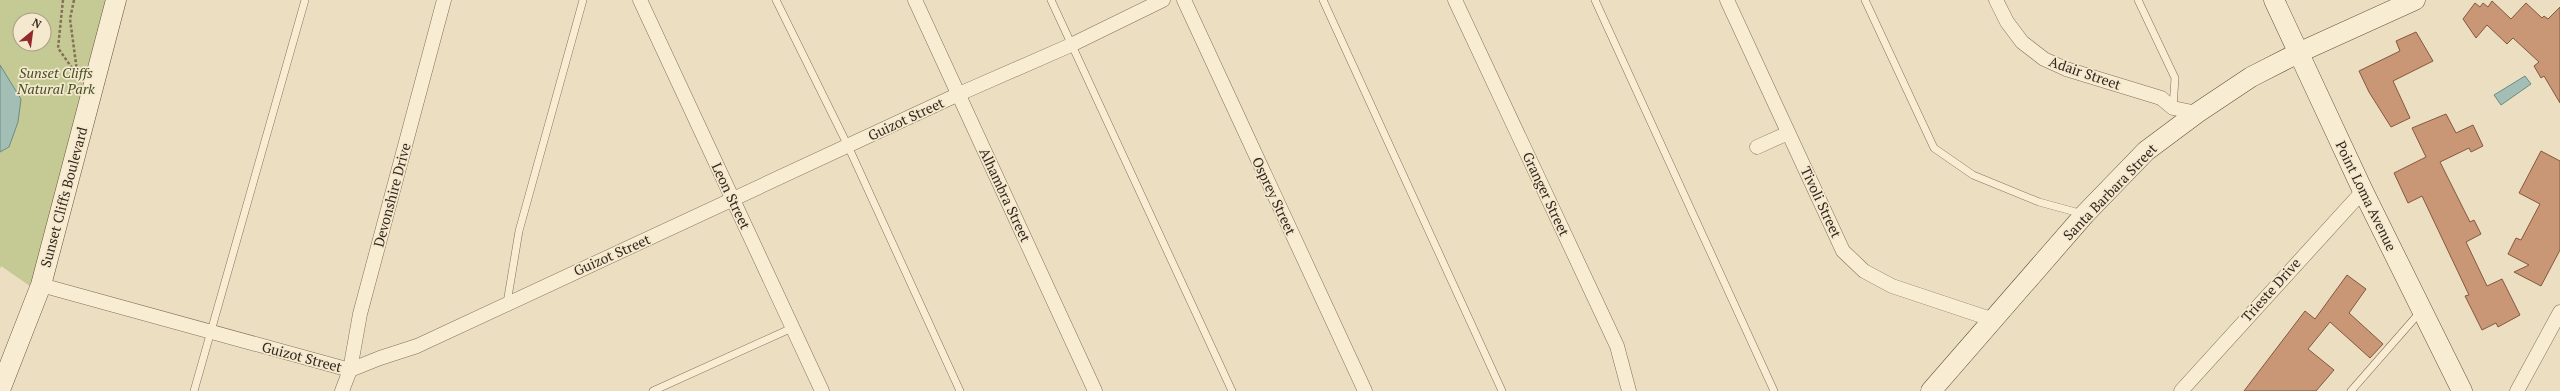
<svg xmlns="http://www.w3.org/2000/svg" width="2560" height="391" viewBox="0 0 2560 391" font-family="'PT Serif',serif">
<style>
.green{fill:#c5ca94;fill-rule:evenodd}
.water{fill:#a2beb5;stroke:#6a8c83}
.building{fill:#ca9776;stroke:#83583f}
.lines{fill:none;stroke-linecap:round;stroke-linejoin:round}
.lane-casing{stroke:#856f58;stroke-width:8}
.street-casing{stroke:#856f58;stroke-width:15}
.secondary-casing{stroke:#66503c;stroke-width:21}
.path{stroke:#856f58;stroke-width:2.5;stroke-dasharray:3 2;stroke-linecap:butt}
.lane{stroke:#f8ecd2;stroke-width:7}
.street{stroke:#f8ecd2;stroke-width:14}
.secondary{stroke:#f8ecd2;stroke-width:20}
.labels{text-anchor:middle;stroke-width:3.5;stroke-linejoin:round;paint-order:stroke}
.park-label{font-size:14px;font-style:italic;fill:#465023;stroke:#f4e8cf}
.street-label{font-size:14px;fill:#34271c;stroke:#f4e8cf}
</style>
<rect width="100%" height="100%" fill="#ecdec0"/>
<path class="green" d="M0 0H118L37 291 1 266 0 269V152L9 147 18 122 0 65ZM20 20H44V44H20Z"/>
<g class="water">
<polygon points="0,65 21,99 18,122 9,147 0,152"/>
<polygon points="2525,76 2531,84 2501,105 2494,95"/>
</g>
<g class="building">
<polygon points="2492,1 2511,19 2526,3 2542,18 2544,16 2548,19 2560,7 2560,103 2544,76 2541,78 2534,66 2539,62 2513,38 2507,44 2487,25 2476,38 2463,19 2475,3 2480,7 2483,3 2488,7"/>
<polygon points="2416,32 2433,61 2393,81 2410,118 2391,127 2369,92 2359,71 2400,51 2396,41"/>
<polygon points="2446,114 2456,133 2473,125 2483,146 2471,152 2469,148 2440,162 2470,222 2474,220 2481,234 2466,242 2487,286 2502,279 2520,315 2498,327 2496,323 2482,330 2465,296 2469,295 2422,196 2408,203 2394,173 2426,157 2412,128"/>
<polygon points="2541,151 2560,161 2560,250 2541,286 2514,272 2529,265 2508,254 2516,238 2521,240 2540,204 2519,193"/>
<polygon points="2347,275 2366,289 2349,313 2383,344 2370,358 2330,322 2308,349 2334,370 2316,391 2244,391 2305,311 2315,319"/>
</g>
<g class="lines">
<defs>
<g id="lane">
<polyline points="776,0 848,146 960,391"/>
<polyline points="1051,0 1232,391"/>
<polyline points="1323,0 1502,391"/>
<polyline points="1595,0 1774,391"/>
<polyline points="1865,0 1934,148 1973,175 2039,202 2083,214"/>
<polyline points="2138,0 2175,78 2173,107"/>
<polyline points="507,303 519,231 583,0"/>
<polyline points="194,391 305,0"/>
<polyline points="653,391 792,328"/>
<polyline points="2351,391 2421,311"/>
</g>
<g id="street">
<polyline points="640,0 822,391"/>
<polyline points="915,0 1095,391"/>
<polyline points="1184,0 1365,391"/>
<polyline points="1455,0 1617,346 1629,391"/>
<polyline points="1727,0 1843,251 1864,271 1892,286 1994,320"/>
<polyline points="1996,0 2007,22 2022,42 2044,59 2066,69 2161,98 2173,108 2197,113"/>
<polyline points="1757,147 1788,133"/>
<polyline points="41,285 350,370 380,358 417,346 959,94 1071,45 1163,0"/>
<polyline points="342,391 350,370 360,314 444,0"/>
<polyline points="2181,391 2363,191"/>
<polyline points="2517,391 2560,312"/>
</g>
<g id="secondary">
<polyline points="2274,0 2363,191 2462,391"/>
<polyline points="0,390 41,285 116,0"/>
<polyline points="1931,391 2085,214 2146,151 2197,113 2251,77 2298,53 2415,0"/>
</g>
</defs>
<use href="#lane" class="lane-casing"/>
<use href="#street" class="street-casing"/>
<use href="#secondary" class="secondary-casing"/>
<g class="path">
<polyline points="63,0 58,48 77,75"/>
<polyline points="74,0 70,19 77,71"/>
</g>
<use href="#lane" class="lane"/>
<use href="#street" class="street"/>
<use href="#secondary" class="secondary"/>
</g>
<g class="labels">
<g class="park-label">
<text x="56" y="78">Sunset Cliffs<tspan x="56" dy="16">Natural Park</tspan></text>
</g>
<g class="street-label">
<text transform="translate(2085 73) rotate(19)" y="5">Adair Street</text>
<text transform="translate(906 119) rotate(-25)" y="5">Guizot Street</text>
<text transform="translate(2110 192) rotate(-46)" y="5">Santa Barbara Street</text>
<text transform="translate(1546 194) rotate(65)" y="5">Granger Street</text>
<text transform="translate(392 195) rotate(-75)" y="5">Devonshire Drive</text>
<text transform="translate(1005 195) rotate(65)" y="5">Alhambra Street</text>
<text transform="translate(731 196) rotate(65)" y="5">Leon Street</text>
<text transform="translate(1274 196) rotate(65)" y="5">Osprey Street</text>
<text transform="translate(2366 196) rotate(64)" y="5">Point Loma Avenue</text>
<text transform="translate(64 197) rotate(-75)" y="5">Sunset Cliffs Boulevard</text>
<text transform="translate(1821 202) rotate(65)" y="5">Tivoli Street</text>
<text transform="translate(612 255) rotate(-24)" y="5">Guizot Street</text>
<text transform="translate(2271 290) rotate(-48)" y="5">Trieste Drive</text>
<text transform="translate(302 357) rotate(15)" y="5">Guizot Street</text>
</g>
</g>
<g transform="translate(32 32) rotate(29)"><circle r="19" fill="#f4e8cf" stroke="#a79b87"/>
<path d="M0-3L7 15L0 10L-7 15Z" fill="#922a2d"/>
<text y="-6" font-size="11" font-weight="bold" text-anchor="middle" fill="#34271c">N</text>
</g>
</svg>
